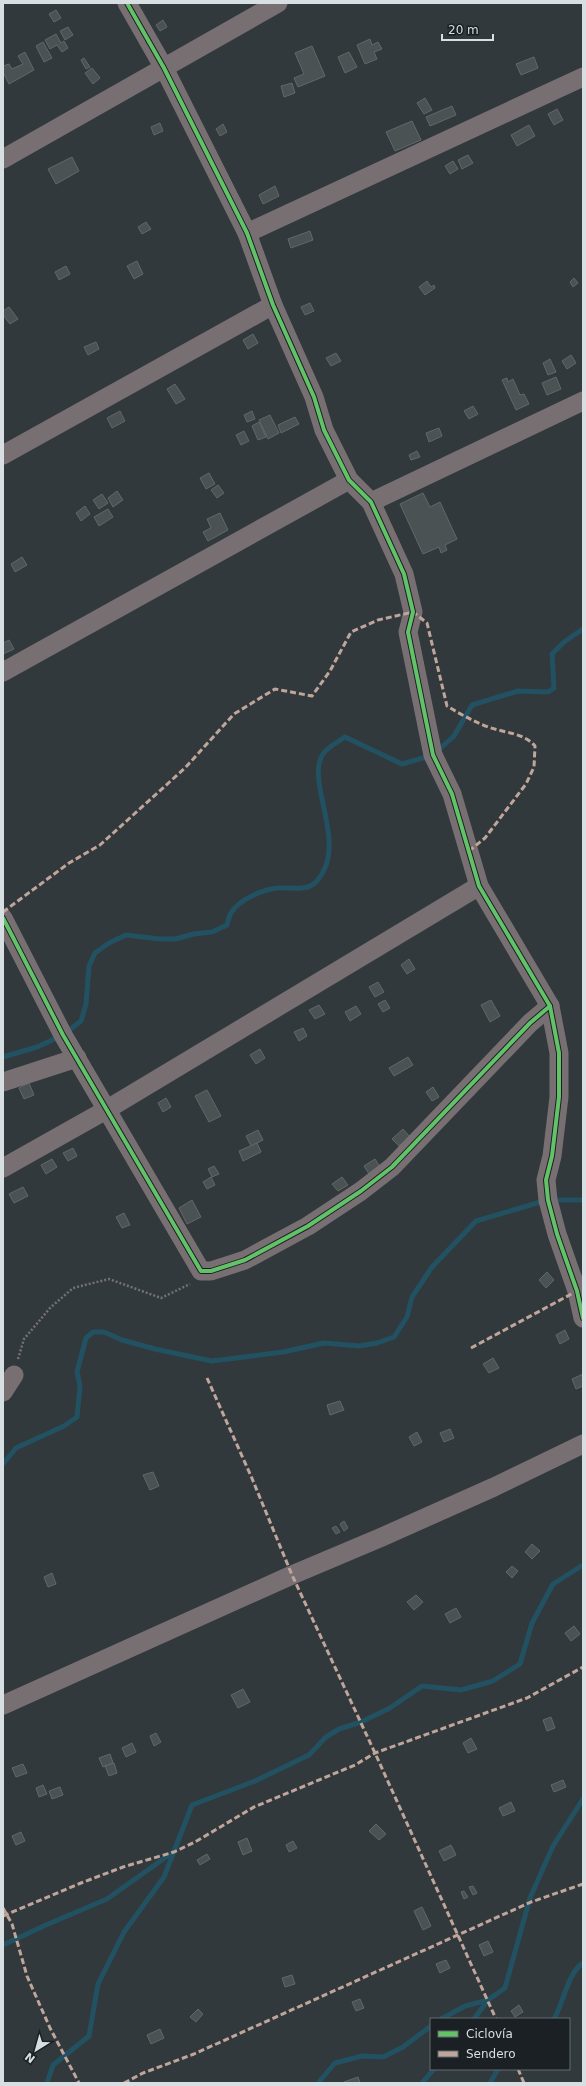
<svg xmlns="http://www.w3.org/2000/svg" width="586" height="2086" viewBox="0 0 586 2086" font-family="'DejaVu Sans',sans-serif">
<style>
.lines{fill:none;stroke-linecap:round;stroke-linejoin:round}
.stream{stroke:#225162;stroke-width:5}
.building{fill:#4b5254;stroke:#61686b}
.path{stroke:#767174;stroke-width:2.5;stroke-dasharray:2 2;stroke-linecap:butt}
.minor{stroke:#786f73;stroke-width:19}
.quiet{stroke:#c0a59a;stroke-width:3;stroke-dasharray:6 3;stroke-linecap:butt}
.cycleway-casing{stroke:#1a2023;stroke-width:6}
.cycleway{stroke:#61c268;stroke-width:4}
</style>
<rect width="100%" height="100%" fill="#31393c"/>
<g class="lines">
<g class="stream">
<polyline points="436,752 454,736 472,705 518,691 548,692 554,688 552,654 564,642 583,629"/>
<path d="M3 1057 37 1047 63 1035 81 1021 86 1004 89 966 95 953 109 943 126 935 160 939H175L194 934 212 932 227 925C228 921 229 916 231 913 238 900 264 889 278 888 299 887 313 894 324 870 342 835 306 778 323 754 327 747 338 742 345 737L402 764 430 756"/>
<polyline points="552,1200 583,1200"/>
<polyline points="3,1464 16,1448 64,1426 77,1417 80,1386 77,1372 86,1338 93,1332 104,1332 122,1340 155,1349 212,1361 283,1352 324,1343 359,1346 377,1343 394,1337 407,1317 412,1297 432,1267 476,1221 544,1201"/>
<polyline points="3,1945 46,1925 107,1899 173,1852"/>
<polyline points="441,2019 465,2006 488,2000"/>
<polyline points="474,2019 488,2000 505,1988 530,1898 553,1846 583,1799"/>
<path d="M554 2019C563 2004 568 1972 583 1963"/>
<polyline points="47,2083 53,2065 89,2036 98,1984 124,1932 164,1877 192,1805 255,1781 309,1755 326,1737 339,1729 361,1722 390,1708 422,1686 461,1690 493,1681 520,1664 532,1623 553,1584 583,1565"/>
<polyline points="318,2083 335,2063 362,2056 383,2057 403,2047 431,2026"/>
<polyline points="422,2083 434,2069"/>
<polyline points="490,2083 498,2069"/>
</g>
</g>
<g class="building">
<polygon points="56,10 61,18 54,22 49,14"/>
<polygon points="163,20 167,27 160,31 156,25"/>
<polygon points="68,27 73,35 65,40 60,31"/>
<polygon points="56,34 61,43 64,41 68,48 62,52 57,45 50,49 45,40"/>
<polygon points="370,39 372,45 378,42 382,49 374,52 377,59 365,64 357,45"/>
<polygon points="43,42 52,58 44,62 36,46"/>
<polygon points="312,46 325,76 298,87 294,78 304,74 295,53"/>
<polygon points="25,52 34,70 9,84 3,72 3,66 9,64 12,69 23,64 18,56"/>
<polygon points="349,52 357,67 345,73 338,57"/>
<polygon points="534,57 538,68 521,75 516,64"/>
<polygon points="84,58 90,67 86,69 81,60"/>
<polygon points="92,68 100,78 93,84 85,73"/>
<polygon points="292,83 295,93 284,97 281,86"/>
<polygon points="425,98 432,110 424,114 417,103"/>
<polygon points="452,106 456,115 430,126 426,117"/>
<polygon points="557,109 563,120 554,125 548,114"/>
<polygon points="412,121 421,140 395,151 386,132"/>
<polygon points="160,123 163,131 154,135 151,127"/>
<polygon points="223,124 227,132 220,136 216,129"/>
<polygon points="529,125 535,136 517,146 511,135"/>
<polygon points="468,155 473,163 462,169 458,160"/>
<polygon points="72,157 79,171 56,184 48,169"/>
<polygon points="453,161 458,169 450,174 445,166"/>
<polygon points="275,186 279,196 263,204 259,195"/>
<polygon points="146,222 151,229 142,234 138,227"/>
<polygon points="310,231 313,240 291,248 288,239"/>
<polygon points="137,261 143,274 134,279 127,266"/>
<polygon points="66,266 70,274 59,280 55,272"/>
<polygon points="574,278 578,283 573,287 570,282"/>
<polygon points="427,281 431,287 434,285 435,288 425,295 419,287"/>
<polygon points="310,303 314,311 305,315 301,307"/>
<polygon points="9,307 18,319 10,324 3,315 3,311"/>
<polygon points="253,334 258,343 248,349 243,340"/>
<polygon points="96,342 99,349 88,355 84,347"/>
<polygon points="336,353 341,361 331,366 326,358"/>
<polygon points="571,355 576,363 567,369 562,361"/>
<polygon points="550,359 556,372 548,375 543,363"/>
<polygon points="556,377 561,389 547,395 542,383"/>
<polygon points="507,378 508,382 513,379 520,395 524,394 529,404 516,410 502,380"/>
<polygon points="175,384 185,399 176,404 167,389"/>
<polygon points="473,406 478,414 469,419 464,411"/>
<polygon points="120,411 125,421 112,428 107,418"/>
<polygon points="252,411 255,419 247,422 244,415"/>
<polygon points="270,415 279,433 268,439 259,420"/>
<polygon points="295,417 299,424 281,433 278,425"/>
<polygon points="259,422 266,437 258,440 252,426"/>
<polygon points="439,428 442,436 429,442 426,433"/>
<polygon points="244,431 249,441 241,445 236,435"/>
<polygon points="417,451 420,457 411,460 409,455"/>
<polygon points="209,473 215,484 206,489 200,478"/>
<polygon points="218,485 224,493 217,498 211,490"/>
<polygon points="117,491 123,500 113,507 108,498"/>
<polygon points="423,493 430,507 440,502 457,539 445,545 447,550 441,553 439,547 423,554 400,504"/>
<polygon points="102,494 108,503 99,509 93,500"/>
<polygon points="85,506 90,514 81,521 76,513"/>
<polygon points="108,509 113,517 99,526 94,517"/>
<polygon points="220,513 228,530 208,541 203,532 211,528 207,519"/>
<polygon points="22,557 27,565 15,572 11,564"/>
<polygon points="9,640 14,649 3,654 3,643"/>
<polygon points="409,959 415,969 407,974 401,965"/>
<polygon points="378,982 384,992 375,997 369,987"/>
<polygon points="385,1000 390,1008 383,1012 378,1004"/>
<polygon points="491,1000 500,1016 490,1022 481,1005"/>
<polygon points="319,1005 325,1014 315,1019 309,1010"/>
<polygon points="356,1006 361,1014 350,1021 345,1012"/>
<polygon points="303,1028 307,1036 299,1041 294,1032"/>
<polygon points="260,1049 265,1058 256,1064 250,1055"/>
<polygon points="408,1057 413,1065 394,1076 389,1068"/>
<polygon points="29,1083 34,1095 24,1099 19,1088"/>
<polygon points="433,1087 439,1097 432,1101 426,1092"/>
<polygon points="207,1090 221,1116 209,1122 195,1096"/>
<polygon points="166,1098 171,1107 163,1112 158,1103"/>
<polygon points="403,1129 410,1137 399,1146 392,1139"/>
<polygon points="258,1130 263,1140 251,1146 246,1136"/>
<polygon points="257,1143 261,1152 243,1161 239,1151"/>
<polygon points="73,1148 77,1156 68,1161 63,1153"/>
<polygon points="52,1159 57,1167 46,1174 41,1165"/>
<polygon points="375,1159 380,1167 369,1174 364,1166"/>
<polygon points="214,1166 219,1174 212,1177 208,1169"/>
<polygon points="211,1177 215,1185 207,1189 203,1182"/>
<polygon points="342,1177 348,1185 338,1191 332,1184"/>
<polygon points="23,1187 28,1196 14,1203 9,1194"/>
<polygon points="192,1200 201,1217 187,1224 179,1208"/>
<polygon points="124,1213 130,1225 122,1228 116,1217"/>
<polygon points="547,1272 554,1280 546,1288 539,1280"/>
<polygon points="565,1330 569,1339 560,1344 556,1335"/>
<polygon points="493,1358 499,1368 489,1373 483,1364"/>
<polygon points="583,1374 583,1386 576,1389 572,1379"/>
<polygon points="340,1401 344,1410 330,1415 327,1405"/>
<polygon points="450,1429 454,1438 444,1442 440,1433"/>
<polygon points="417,1432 422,1442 414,1446 409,1437"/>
<polygon points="153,1472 159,1486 150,1490 143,1475"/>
<polygon points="344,1521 348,1528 344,1531 340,1524"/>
<polygon points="336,1526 340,1532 336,1534 332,1528"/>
<polygon points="532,1544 540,1551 532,1559 525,1552"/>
<polygon points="512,1566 518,1571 512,1578 506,1572"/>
<polygon points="52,1573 56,1584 48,1587 44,1577"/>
<polygon points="416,1595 423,1602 414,1610 407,1602"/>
<polygon points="456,1608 461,1617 450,1623 445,1614"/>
<polygon points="574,1626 580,1634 571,1641 565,1633"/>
<polygon points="243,1689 250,1702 238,1708 231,1695"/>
<polygon points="551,1717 555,1728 547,1731 543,1720"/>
<polygon points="156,1733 161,1742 154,1746 150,1736"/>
<polygon points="471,1738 477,1749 468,1753 463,1743"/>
<polygon points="132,1743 136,1752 126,1757 122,1748"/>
<polygon points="110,1754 113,1763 103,1767 99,1758"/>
<polygon points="114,1763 117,1773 109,1776 105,1766"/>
<polygon points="23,1764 27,1773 16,1777 12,1768"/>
<polygon points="563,1780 566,1787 554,1792 551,1785"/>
<polygon points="43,1785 47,1794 39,1797 36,1788"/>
<polygon points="60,1787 63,1795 52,1799 49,1791"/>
<polygon points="511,1802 515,1811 503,1816 499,1808"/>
<polygon points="376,1824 386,1834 379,1840 369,1831"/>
<polygon points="21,1832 25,1841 16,1845 12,1836"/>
<polygon points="247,1838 252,1851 243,1855 238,1842"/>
<polygon points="293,1841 297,1848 289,1852 286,1845"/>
<polygon points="451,1845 456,1855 444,1861 439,1851"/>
<polygon points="207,1854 210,1859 200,1865 197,1860"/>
<polygon points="473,1886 477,1893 473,1895 469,1887"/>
<polygon points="464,1891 468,1897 464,1899 461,1892"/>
<polygon points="422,1907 431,1926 423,1930 414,1911"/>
<polygon points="488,1941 493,1952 484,1956 479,1945"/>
<polygon points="446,1960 450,1968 440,1973 436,1964"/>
<polygon points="292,1975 295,1984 285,1987 282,1978"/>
<polygon points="360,1999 364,2008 356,2011 352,2002"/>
<polygon points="519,2005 523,2012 515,2017 511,2011"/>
<polygon points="198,2009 203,2014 196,2022 190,2017"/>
<polygon points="160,2029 164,2038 151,2044 147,2035"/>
<polygon points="358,2077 360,2083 344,2083 344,2082"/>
</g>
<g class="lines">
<polyline class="path" points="18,1359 24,1339 50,1308 73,1288 109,1279 161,1298 190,1284"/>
<g class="minor">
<polyline points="127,3 164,68 247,233 273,305 314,397 324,430 349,480 371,502 404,574 413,612 408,632 433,755 452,794 479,886 550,1006 559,1053 559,1097 552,1156 546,1180 548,1200 557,1234 577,1291 583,1318"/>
<polyline points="3,159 278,3"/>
<polyline points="247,233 583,77"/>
<polyline points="3,455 273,305"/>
<polyline points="371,502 583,401"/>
<polyline points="3,672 349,480"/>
<polyline points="3,918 63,1035 201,1271 211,1271 245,1260 308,1226 361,1191 392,1167 530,1023 550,1006"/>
<polyline points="3,1082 77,1058"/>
<polyline points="3,1168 106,1110 479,886"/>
<polyline points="3,1392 14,1375"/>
<polyline points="3,1705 292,1575 382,1537 494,1487 583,1444"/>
</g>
<g class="quiet">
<path d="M3 912 69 863 100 845 185 768 234 714 275 689 312 696 330 671 351 632 378 620 413 612 427 623 447 706C460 714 473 721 488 727 505 733 524 733 535 746L534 767 526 784 485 838 469 851"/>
<polyline points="471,1348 577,1291 583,1290"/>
<polyline points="207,1378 251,1476 292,1575 375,1753 496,2019"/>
<polyline points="3,1908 12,1924 27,1976 50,2028 79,2083"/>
<polyline points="3,1916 81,1883 123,1867 174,1852 195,1842 254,1807 355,1765 375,1753 527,1698 583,1667"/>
<polyline points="518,2069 524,2083"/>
<polyline points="124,2083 143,2073 194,2054 531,1902 583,1884"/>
</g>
<defs>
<g id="cycleway">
<polyline points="127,3 164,68 247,233 273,305 314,397 324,430 349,480 371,502 404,574 413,612 408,632 433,755 452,794 479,886 550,1006 559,1053 559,1097 552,1156 546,1180 548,1200 557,1234 577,1291 583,1318"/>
<polyline points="3,918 63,1035 201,1271 211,1271 245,1260 308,1226 361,1191 392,1167 530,1023 550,1006"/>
</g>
</defs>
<use href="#cycleway" class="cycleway-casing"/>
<use href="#cycleway" class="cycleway"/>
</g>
<rect width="586" height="2086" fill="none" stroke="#d7dfe2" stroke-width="8"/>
<rect x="430" y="2018" width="140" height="52" fill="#1a2023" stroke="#666c6f"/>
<rect x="438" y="2031" width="20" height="6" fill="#61c268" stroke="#666c6f"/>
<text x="466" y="2038" font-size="12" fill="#d7dfe2">Ciclovía</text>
<rect x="438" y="2051" width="20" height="6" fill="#c0a59a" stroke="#666c6f"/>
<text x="466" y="2058" font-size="12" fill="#d7dfe2">Sendero</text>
<g transform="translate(36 2050) rotate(217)" stroke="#1a2023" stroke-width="3" paint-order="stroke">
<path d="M0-3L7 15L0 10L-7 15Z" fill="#d7dfe2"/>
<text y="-6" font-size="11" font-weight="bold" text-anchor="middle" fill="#d7dfe2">N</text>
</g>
<path d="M442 34v6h51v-6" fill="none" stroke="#d7dfe2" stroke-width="2"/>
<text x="448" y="34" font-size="12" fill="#d7dfe2" stroke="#1a2023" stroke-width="3" paint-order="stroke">20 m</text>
</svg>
